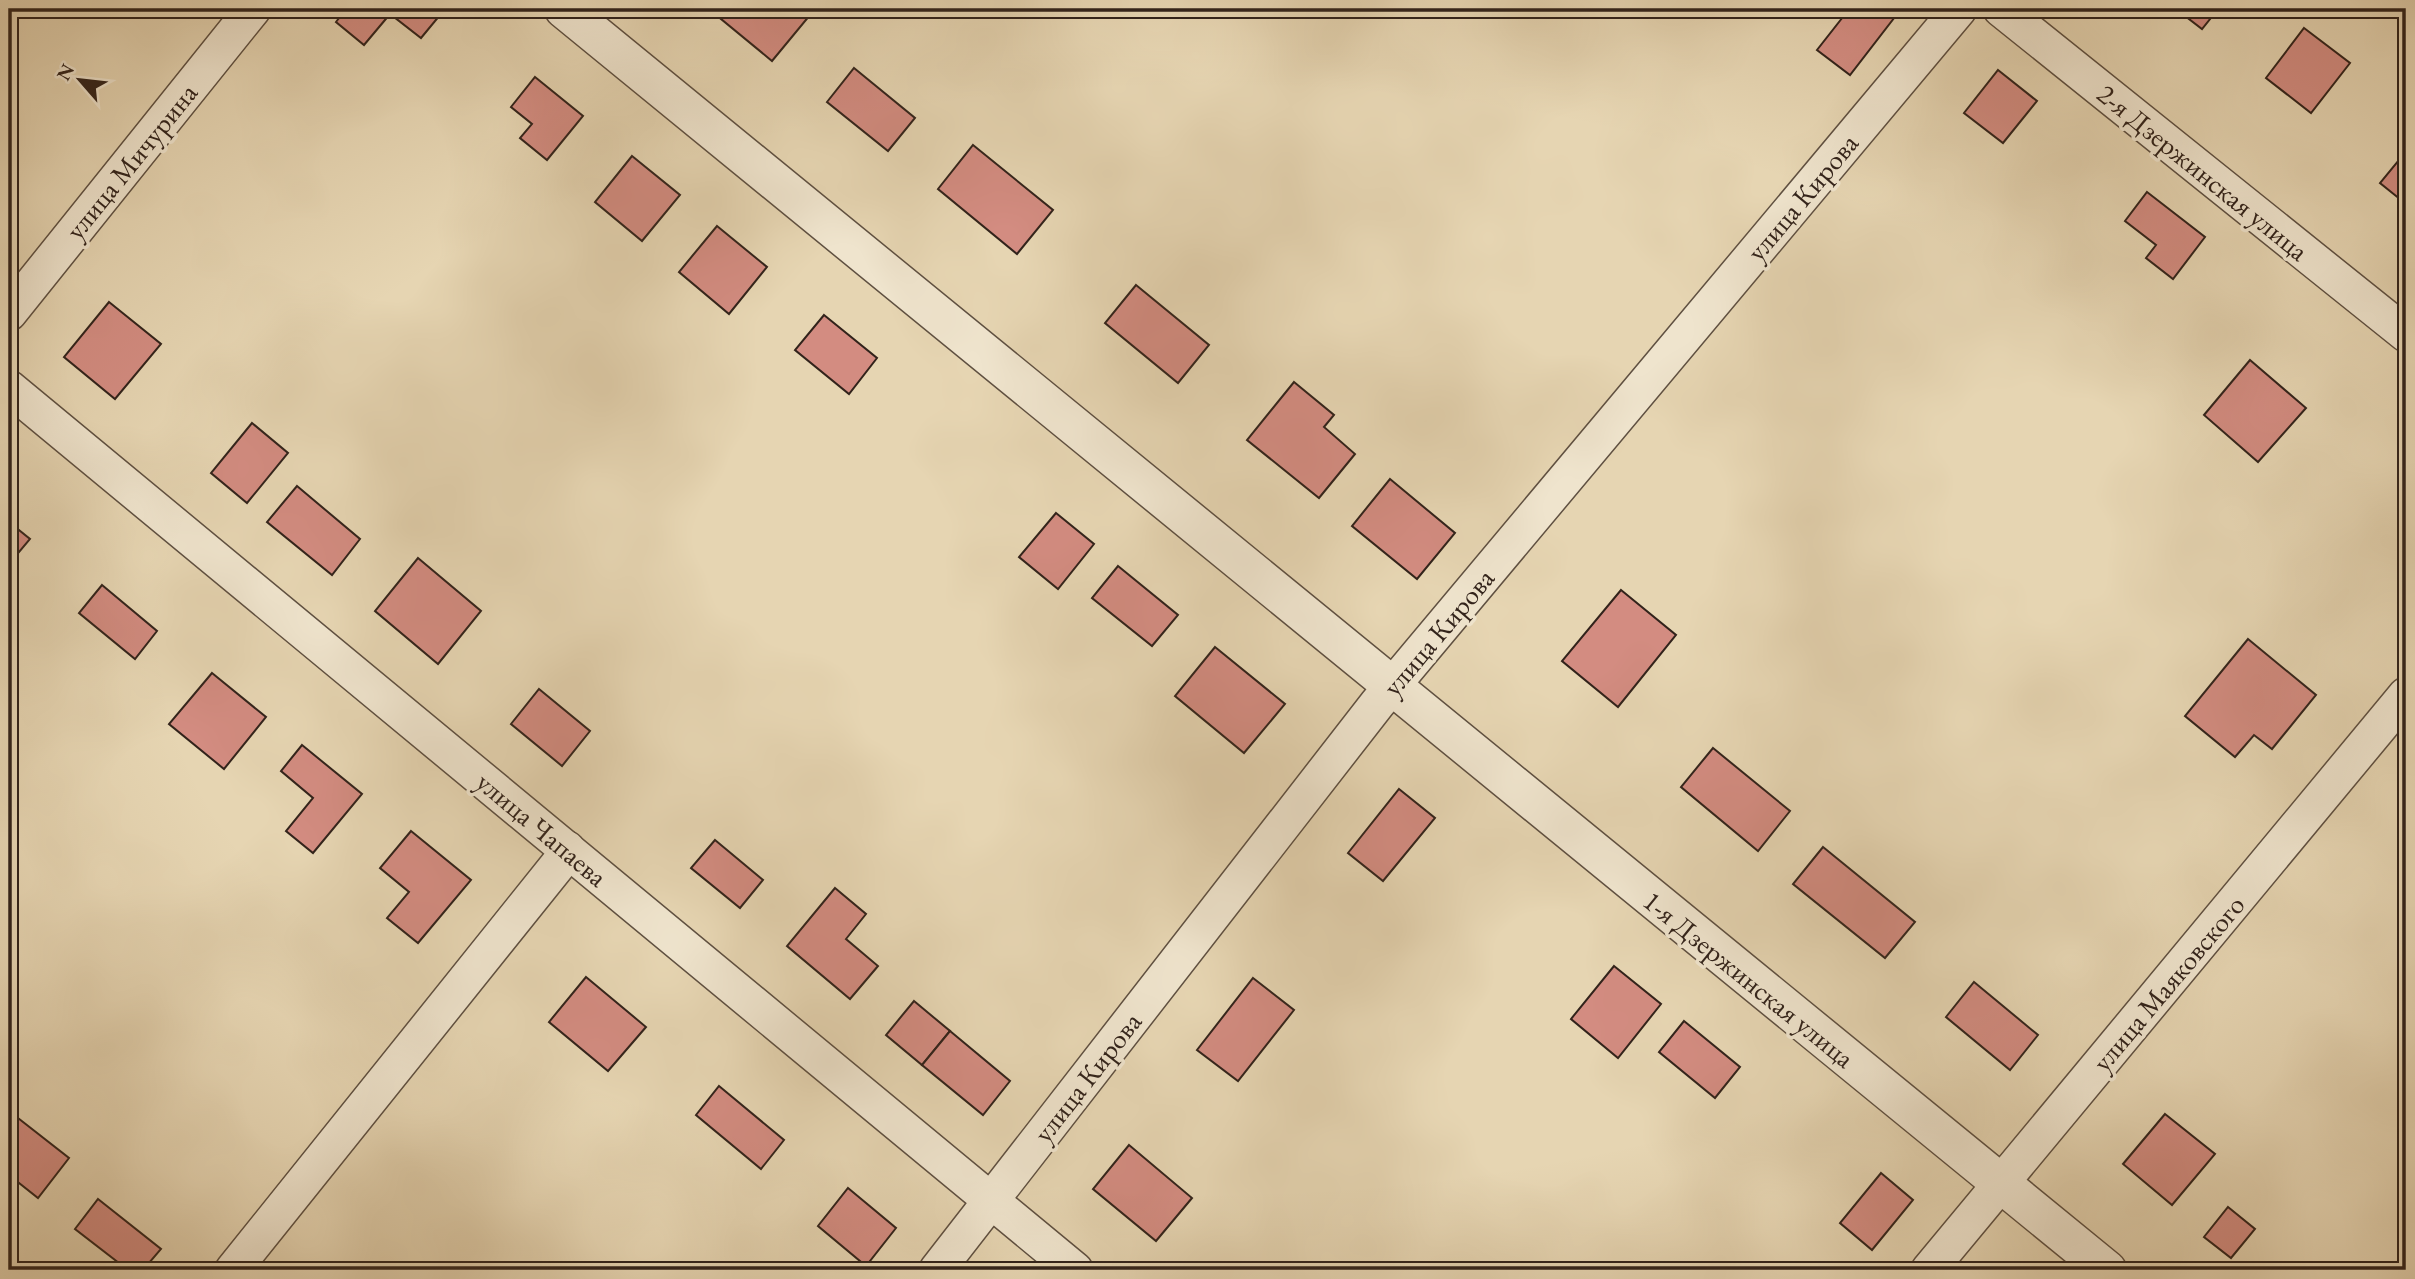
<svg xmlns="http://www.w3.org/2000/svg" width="2415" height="1279" viewBox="0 0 2415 1279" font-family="'EB Garamond',serif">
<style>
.building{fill:#d38c81;stroke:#32231b;stroke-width:2}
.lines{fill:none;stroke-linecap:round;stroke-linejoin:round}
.minor-casing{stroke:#5f5041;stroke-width:38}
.tertiary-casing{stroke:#5f5041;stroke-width:41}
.minor{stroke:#efe4cd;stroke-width:35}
.tertiary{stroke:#efe4cd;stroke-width:38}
.labels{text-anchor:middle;stroke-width:7;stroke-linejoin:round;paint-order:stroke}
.street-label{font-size:28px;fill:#32231b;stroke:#efe4cd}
</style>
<rect width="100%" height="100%" fill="#e6d5b2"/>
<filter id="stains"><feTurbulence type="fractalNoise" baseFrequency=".00286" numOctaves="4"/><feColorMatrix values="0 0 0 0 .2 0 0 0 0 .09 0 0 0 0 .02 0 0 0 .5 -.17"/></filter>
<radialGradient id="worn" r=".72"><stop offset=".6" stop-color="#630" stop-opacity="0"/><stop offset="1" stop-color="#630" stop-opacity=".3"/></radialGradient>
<g class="building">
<polygon points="346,9 445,9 421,38 390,14 364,45 336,22"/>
<polygon points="719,9 815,9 772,61 715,14"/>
<polygon points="1840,9 1901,9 1850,75 1817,50 1846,13"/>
<polygon points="2176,9 2218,9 2202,29"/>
<polygon points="2304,28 2350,63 2311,113 2266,78"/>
<polygon points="854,68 915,118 888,151 827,102"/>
<polygon points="1998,70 2037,101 2003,143 1964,113"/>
<polygon points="535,77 583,116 547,160 520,138 532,124 511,107"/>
<polygon points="973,145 1053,210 1017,254 938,189"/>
<polygon points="2403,155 2406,157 2406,204 2380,183"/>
<polygon points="632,156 680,195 642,241 595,202"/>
<polygon points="2147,192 2205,237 2173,279 2146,258 2156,245 2125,221"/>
<polygon points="717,226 767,267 729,314 679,272"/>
<polygon points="1136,285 1209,345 1178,383 1105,323"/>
<polygon points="109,302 161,344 115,399 64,357"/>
<polygon points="824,315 877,358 849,394 795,350"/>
<polygon points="2250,360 2306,408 2258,462 2204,415"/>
<polygon points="1294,382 1334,415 1324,427 1355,454 1319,498 1247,440"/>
<polygon points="252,423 288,453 247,503 211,473"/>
<polygon points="1390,479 1455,533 1417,579 1352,526"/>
<polygon points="297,486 360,539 332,575 267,522"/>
<polygon points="1056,513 1094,544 1058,589 1019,557"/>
<polygon points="9,522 30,539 9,564"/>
<polygon points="418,558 481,611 438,664 375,611"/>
<polygon points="1118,566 1178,615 1152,646 1092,598"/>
<polygon points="102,585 157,631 135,659 79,613"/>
<polygon points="1621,590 1676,635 1618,707 1562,661"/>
<polygon points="2248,639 2316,695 2272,749 2254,735 2235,757 2185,716"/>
<polygon points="1215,647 1285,704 1244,753 1175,696"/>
<polygon points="212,673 266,717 224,769 169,724"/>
<polygon points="539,689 590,731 562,766 511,724"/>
<polygon points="302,745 362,794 313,853 286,831 313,798 281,771"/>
<polygon points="1713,748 1790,811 1758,851 1681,787"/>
<polygon points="1399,789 1435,818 1383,881 1348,853"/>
<polygon points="411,831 471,880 418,943 387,918 409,892 380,868"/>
<polygon points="715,840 763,880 740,908 691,868"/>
<polygon points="1823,847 1915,922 1885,958 1793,884"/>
<polygon points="835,888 866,914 846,939 878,966 850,999 787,946"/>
<polygon points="1614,966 1661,1004 1618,1058 1571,1019"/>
<polygon points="586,977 646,1027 608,1071 549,1022"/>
<polygon points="1253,978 1294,1010 1238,1081 1197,1050"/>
<polygon points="1974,982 2038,1035 2010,1070 1946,1017"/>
<polygon points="914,1001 950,1031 922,1065 886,1035"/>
<polygon points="1684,1021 1740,1067 1715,1098 1659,1052"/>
<polygon points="950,1031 1010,1081 983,1115 922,1065"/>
<polygon points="719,1086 784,1140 761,1169 696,1115"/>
<polygon points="9,1111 69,1158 38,1198 9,1175"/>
<polygon points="2165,1114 2215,1154 2172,1205 2123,1164"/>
<polygon points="1129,1145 1192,1198 1156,1241 1093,1189"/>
<polygon points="1881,1173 1913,1200 1872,1250 1840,1223"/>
<polygon points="848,1188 896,1228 866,1266 818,1226"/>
<polygon points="98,1199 161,1249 143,1270 128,1270 75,1229"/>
<polygon points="2228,1207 2255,1229 2231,1258 2204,1237"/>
</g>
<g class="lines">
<defs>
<g id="minor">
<polyline points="2001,9 2406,334"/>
<polyline points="9,313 253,9"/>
<polyline points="9,388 1075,1270"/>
<polyline points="233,1270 561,861 567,849"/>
<polyline points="937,1270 1377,704 1959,9"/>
<polyline points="1929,1270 2406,695"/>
</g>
<polyline id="tertiary" points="564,9 2107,1270"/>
</defs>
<use href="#minor" class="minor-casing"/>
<use href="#tertiary" class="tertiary-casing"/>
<use href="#minor" class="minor"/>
<use href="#tertiary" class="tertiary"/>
</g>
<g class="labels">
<g class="street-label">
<text transform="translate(131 161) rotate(-51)" y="10">улица Мичурина</text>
<text transform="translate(2203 172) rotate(39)" y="10">2-я Дзержинская улица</text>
<text transform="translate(1802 197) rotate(-50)" y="10">улица Кирова</text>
<text transform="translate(1438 632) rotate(-50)" y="10">улица Кирова</text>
<text transform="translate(542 829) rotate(40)" y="10">улица Чапаева</text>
<text transform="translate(1749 979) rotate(39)" y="10">1-я Дзержинская улица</text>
<text transform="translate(2168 983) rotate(-50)" y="10">улица Маяковского</text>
<text transform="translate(1087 1077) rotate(-52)" y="10">улица Кирова</text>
</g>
</g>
<rect width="2415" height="1279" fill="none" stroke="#e6d5b2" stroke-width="35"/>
<rect x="10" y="10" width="2394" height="1258" fill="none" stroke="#32231b" stroke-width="3.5"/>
<rect x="18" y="18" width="2380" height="1244" fill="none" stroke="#32231b" stroke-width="2"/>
<g transform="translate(80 80) rotate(298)" stroke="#efe4cd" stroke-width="5" paint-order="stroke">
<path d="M0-5L12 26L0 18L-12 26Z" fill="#32231b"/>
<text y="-10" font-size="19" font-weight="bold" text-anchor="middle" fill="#32231b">N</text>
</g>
<rect width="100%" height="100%" filter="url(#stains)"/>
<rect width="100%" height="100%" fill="url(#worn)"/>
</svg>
